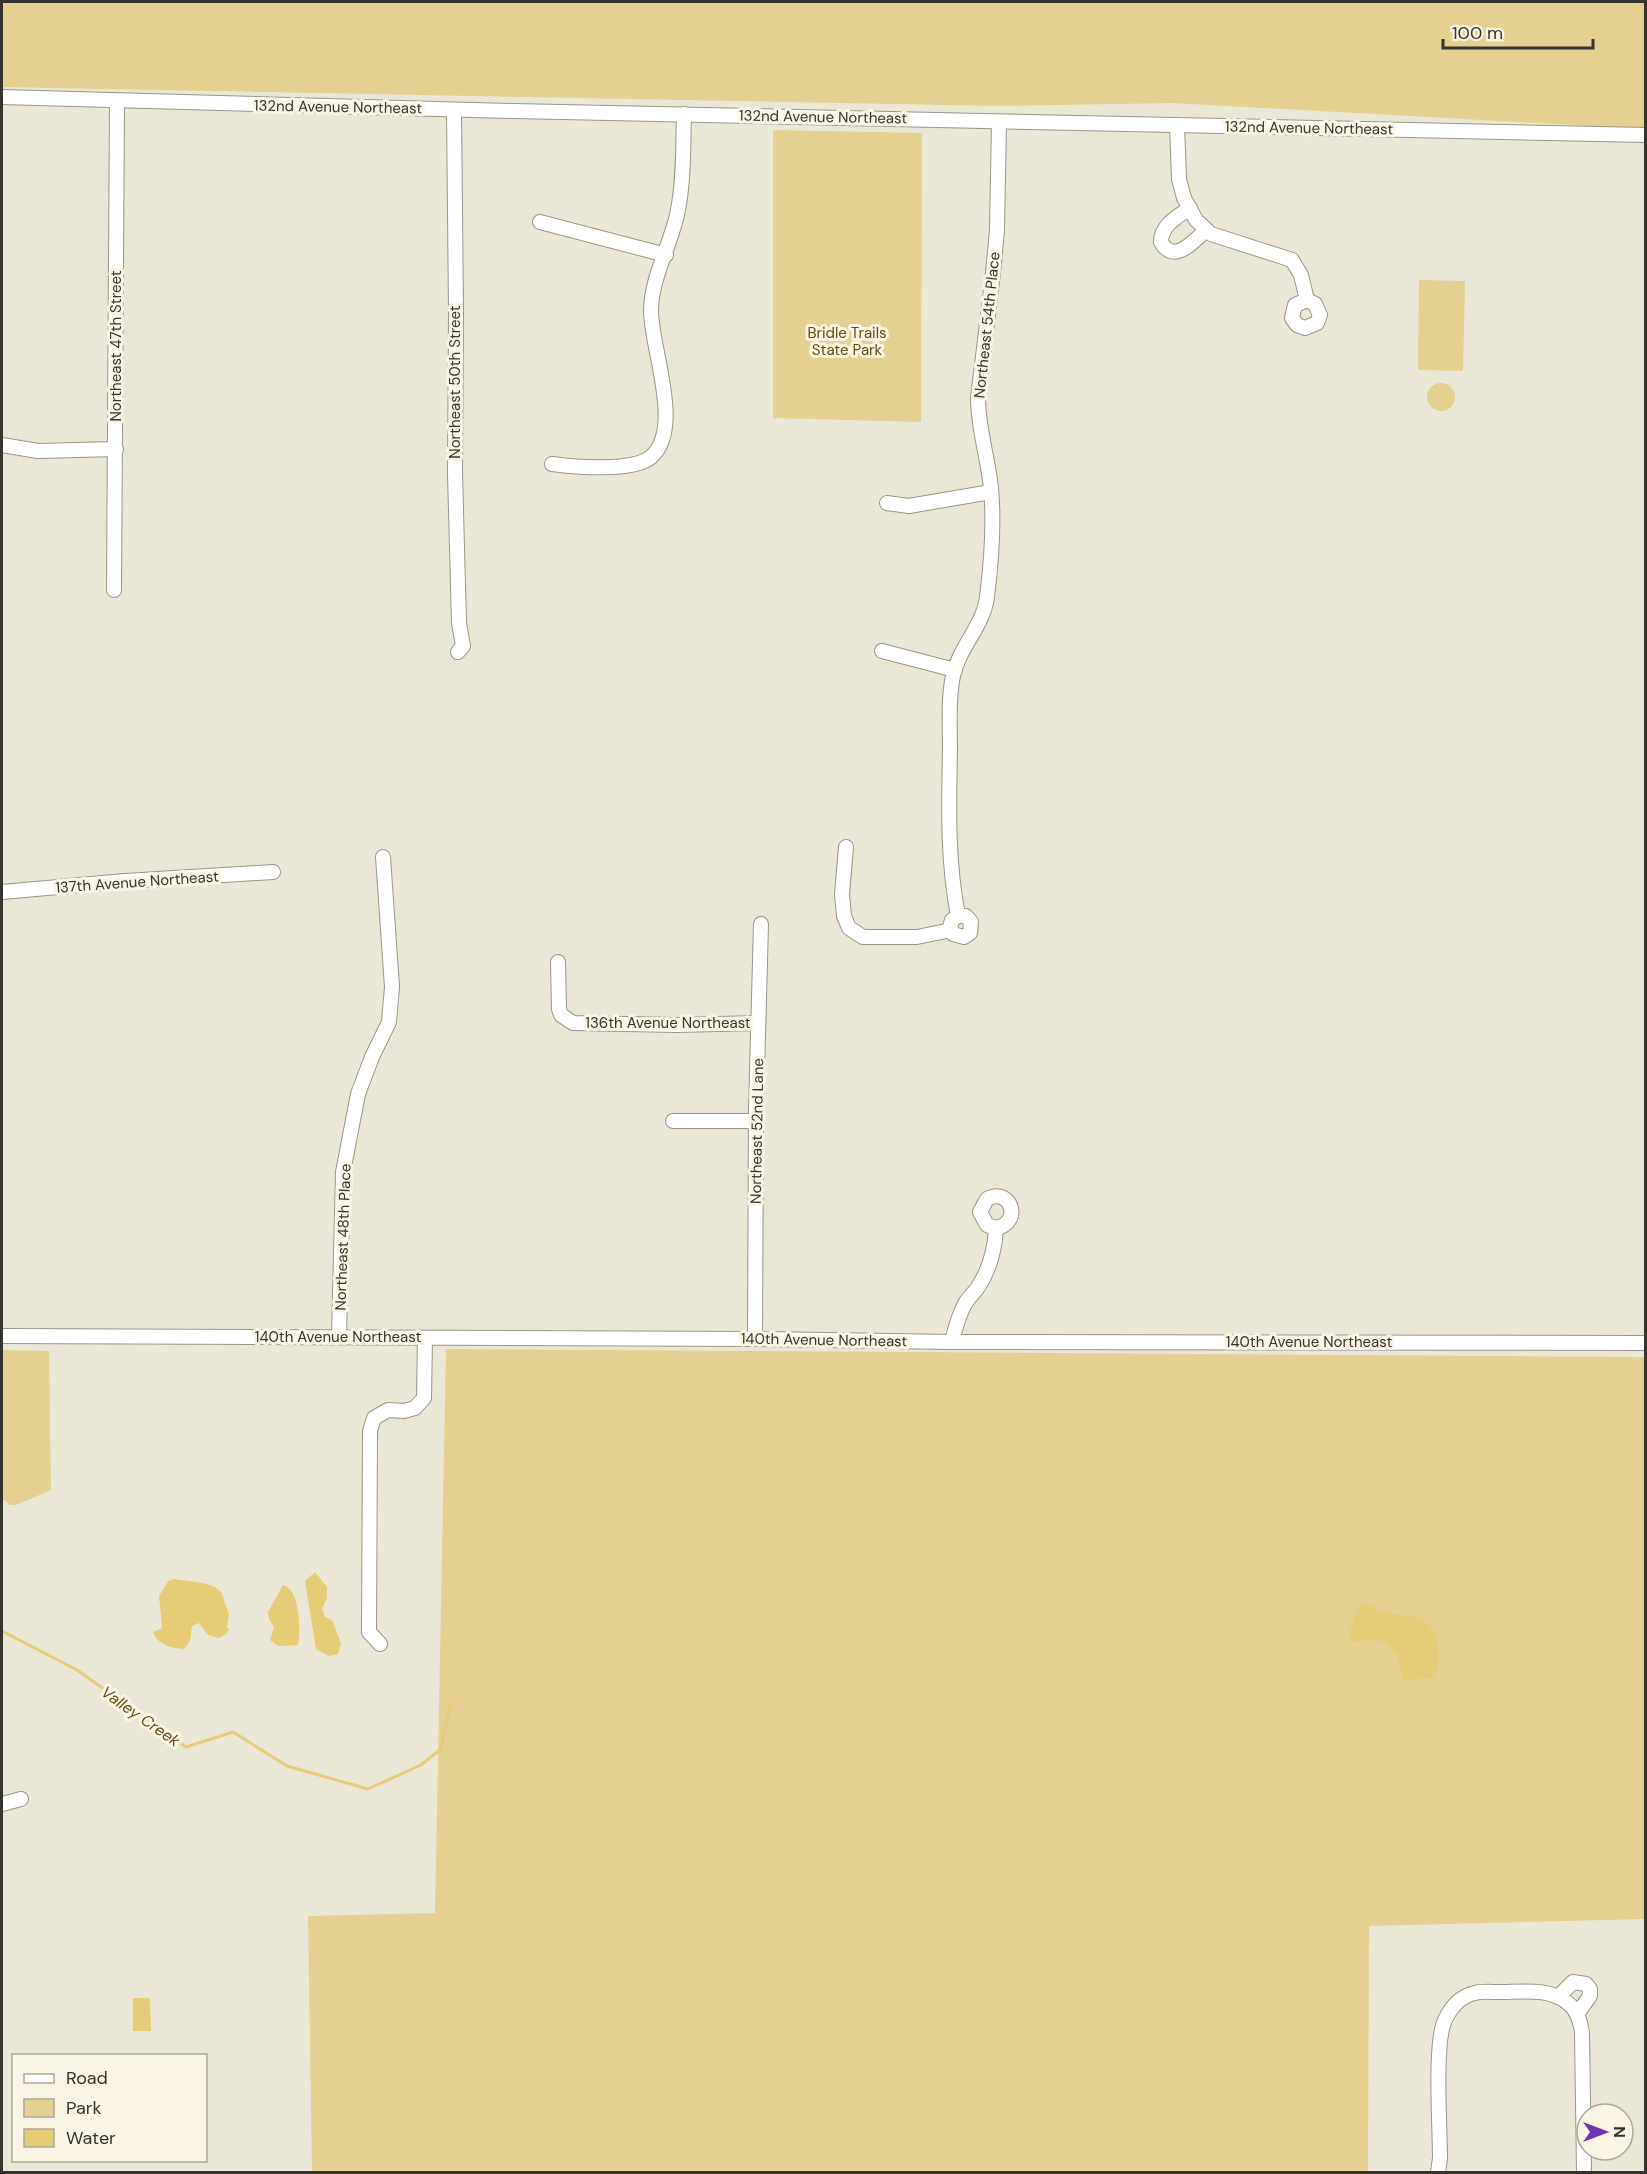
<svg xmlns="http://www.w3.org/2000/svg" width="1647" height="2174" viewBox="0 0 1647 2174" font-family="'DM Sans',sans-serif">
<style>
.green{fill:#e4d090}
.water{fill:#e6cc76}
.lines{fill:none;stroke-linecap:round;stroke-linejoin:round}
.stream{stroke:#e6cc76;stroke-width:3}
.minor-casing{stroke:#9a9687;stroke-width:16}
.minor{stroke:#fff;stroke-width:14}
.labels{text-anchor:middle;stroke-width:6;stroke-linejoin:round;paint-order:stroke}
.street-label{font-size:15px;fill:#35332d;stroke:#f9f4e4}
.park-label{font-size:15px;fill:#5e4c06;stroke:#f9f4e4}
.water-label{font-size:16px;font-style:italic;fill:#645210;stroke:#f9f4e4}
</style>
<rect width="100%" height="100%" fill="#ebe7d7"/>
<g class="green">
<polygon points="2,2 1645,2 1645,129 1173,103 999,106 2,87"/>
<polygon points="773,130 922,133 921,422 773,418"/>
<polygon points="1419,280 1465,281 1463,371 1418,370"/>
<circle cx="1441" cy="397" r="14"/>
<polygon points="446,1349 1644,1357 1645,1919 1369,1926 1368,2172 312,2172 308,1916 435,1913"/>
<polygon points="2,1350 49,1351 51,1490 16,1505 10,1505 2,1498"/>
</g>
<g class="water">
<polygon points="315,1572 327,1587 327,1598 322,1609 325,1617 332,1620 341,1643 338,1654 329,1656 316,1649 305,1581"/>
<path d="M174 1579 203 1583 215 1587 221 1592 229 1614 227 1627 229 1629 226 1634 219 1638 208 1635 199 1623 192 1626C190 1637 193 1639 184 1649 171 1648 158 1645 153 1632L162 1628 159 1596 168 1581Z"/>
<path d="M283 1585C300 1588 301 1631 298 1645L278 1646 270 1640 274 1627 269 1619 268 1612Z"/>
<path d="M1364 1603C1372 1605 1378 1611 1386 1613 1397 1616 1413 1614 1423 1620 1441 1630 1441 1662 1434 1678L1404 1680C1402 1674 1401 1668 1399 1661 1388 1635 1373 1639 1350 1643 1349 1632 1354 1610 1364 1603Z"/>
<polygon points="133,1998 150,1998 151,2031 133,2031"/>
</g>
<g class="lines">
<polyline class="stream" points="2,1631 77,1670 186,1747 233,1732 287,1766 368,1789 421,1765 441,1749 450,1706"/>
<defs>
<g id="minor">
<polyline points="2,97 514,111 1646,135"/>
<polyline points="454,110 456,311 455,473 459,623 463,646 458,652"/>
<polyline points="1177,125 1179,179 1184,198 1196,220 1211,234 1292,260 1301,275 1307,300 1295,305 1292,318 1297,325 1305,328 1317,323 1320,315 1315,304 1307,300"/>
<path d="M1190 208C1177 217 1161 225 1161 242 1174 265 1194 241 1206 230"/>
<polyline points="540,222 666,255"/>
<polyline points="2,445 38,451 116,449"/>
<path d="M552 464C575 467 633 472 651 457 684 429 651 348 651 311 651 277 672 243 678 210 684 178 683 146 684 114"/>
<polyline points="887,503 909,506 991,492"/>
<polyline points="114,590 117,101"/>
<polyline points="882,651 955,670"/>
<polyline points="846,847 842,894 844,916 849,928 863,937 917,937 951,930"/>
<polyline points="2,892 125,881 273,872"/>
<path d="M958 916H966L971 922 970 933 964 937 953 934 950 927 952 920 958 916C947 858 949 806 950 748 950 725 948 699 953 676 959 647 983 627 987 597 991 565 994 520 991 488 988 458 978 428 978 398L993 273 997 230 999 122"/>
<polyline points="558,962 559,1009 561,1015 573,1023 677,1025 758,1023"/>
<polyline points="673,1121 756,1121"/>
<polyline points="2,1336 755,1339 952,1342 1646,1343"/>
<polyline points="339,1337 343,1172 358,1094 372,1057 389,1022 392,987 383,857"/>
<polyline points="755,1339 756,1111 761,924"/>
<path d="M952 1342C955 1329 959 1314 966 1302 970 1296 975 1292 978 1287 990 1269 995 1248 996 1228L987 1225 980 1212 987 1199C1011 1186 1023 1223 996 1228"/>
<polyline points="380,1644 369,1632 370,1431 374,1418 388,1410 404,1411 415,1408 424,1398 425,1338"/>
<polyline points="2,1804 21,1799"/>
<polyline points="1558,1997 1573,1982 1586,1984 1590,1989 1590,1996 1577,2014"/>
<path d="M1438 2172 1440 2158C1440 2128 1434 2042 1445 2020 1451 2007 1461 1996 1475 1993 1482 1991 1491 1992 1498 1992 1521 1992 1551 1987 1569 2004 1578 2011 1580 2022 1582 2032L1584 2172"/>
</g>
</defs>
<use href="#minor" class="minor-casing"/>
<use href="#minor" class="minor"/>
</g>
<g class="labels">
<g class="street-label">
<text transform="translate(338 107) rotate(1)" y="5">132nd Avenue Northeast</text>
<text transform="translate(823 117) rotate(1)" y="5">132nd Avenue Northeast</text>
<text transform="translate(1309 128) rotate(1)" y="5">132nd Avenue Northeast</text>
<text transform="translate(987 325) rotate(-84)" y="5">Northeast 54th Place</text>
<text transform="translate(116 346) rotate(-90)" y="5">Northeast 47th Street</text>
<text transform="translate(455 382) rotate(-90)" y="5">Northeast 50th Street</text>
<text transform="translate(137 882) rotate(-4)" y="5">137th Avenue Northeast</text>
<text x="668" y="1028">136th Avenue Northeast</text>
<text transform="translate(757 1131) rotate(-89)" y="5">Northeast 52nd Lane</text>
<text transform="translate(343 1237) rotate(-88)" y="5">Northeast 48th Place</text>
<text x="338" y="1342">140th Avenue Northeast</text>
<text transform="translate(824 1340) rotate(1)" y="5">140th Avenue Northeast</text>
<text x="1309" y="1347">140th Avenue Northeast</text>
</g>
<g class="park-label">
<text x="847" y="338">Bridle Trails<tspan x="847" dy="17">State Park</tspan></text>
</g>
<g class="water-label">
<text transform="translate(141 1716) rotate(35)" y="6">Valley Creek</text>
</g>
</g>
<rect width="1647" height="2174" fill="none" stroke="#35332d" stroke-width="6"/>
<rect x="12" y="2054" width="195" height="108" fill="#f9f4e4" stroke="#aba79b" stroke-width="1.5"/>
<rect x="24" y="2074" width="30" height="9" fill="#ffffff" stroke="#aba79b" stroke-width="1.5"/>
<text x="66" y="2084" font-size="18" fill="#35332d">Road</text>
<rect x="24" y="2099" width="30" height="18" fill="#e4d090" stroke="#aba79b" stroke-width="1.5"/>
<text x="66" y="2114" font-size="18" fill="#35332d">Park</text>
<rect x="24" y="2129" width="30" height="18" fill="#e6cc76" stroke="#aba79b" stroke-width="1.5"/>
<text x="66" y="2144" font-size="18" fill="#35332d">Water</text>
<g transform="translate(1605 2132) rotate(90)"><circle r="28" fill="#f9f4e4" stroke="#aba79b" stroke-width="1.5"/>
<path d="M0-4.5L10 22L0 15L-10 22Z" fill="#6f37ae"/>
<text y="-9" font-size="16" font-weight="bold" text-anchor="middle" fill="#35332d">N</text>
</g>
<path d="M1443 39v9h150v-9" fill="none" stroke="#35332d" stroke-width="3"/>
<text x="1452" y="39" font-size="18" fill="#35332d" stroke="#f9f4e4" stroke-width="4.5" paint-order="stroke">100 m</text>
</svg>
